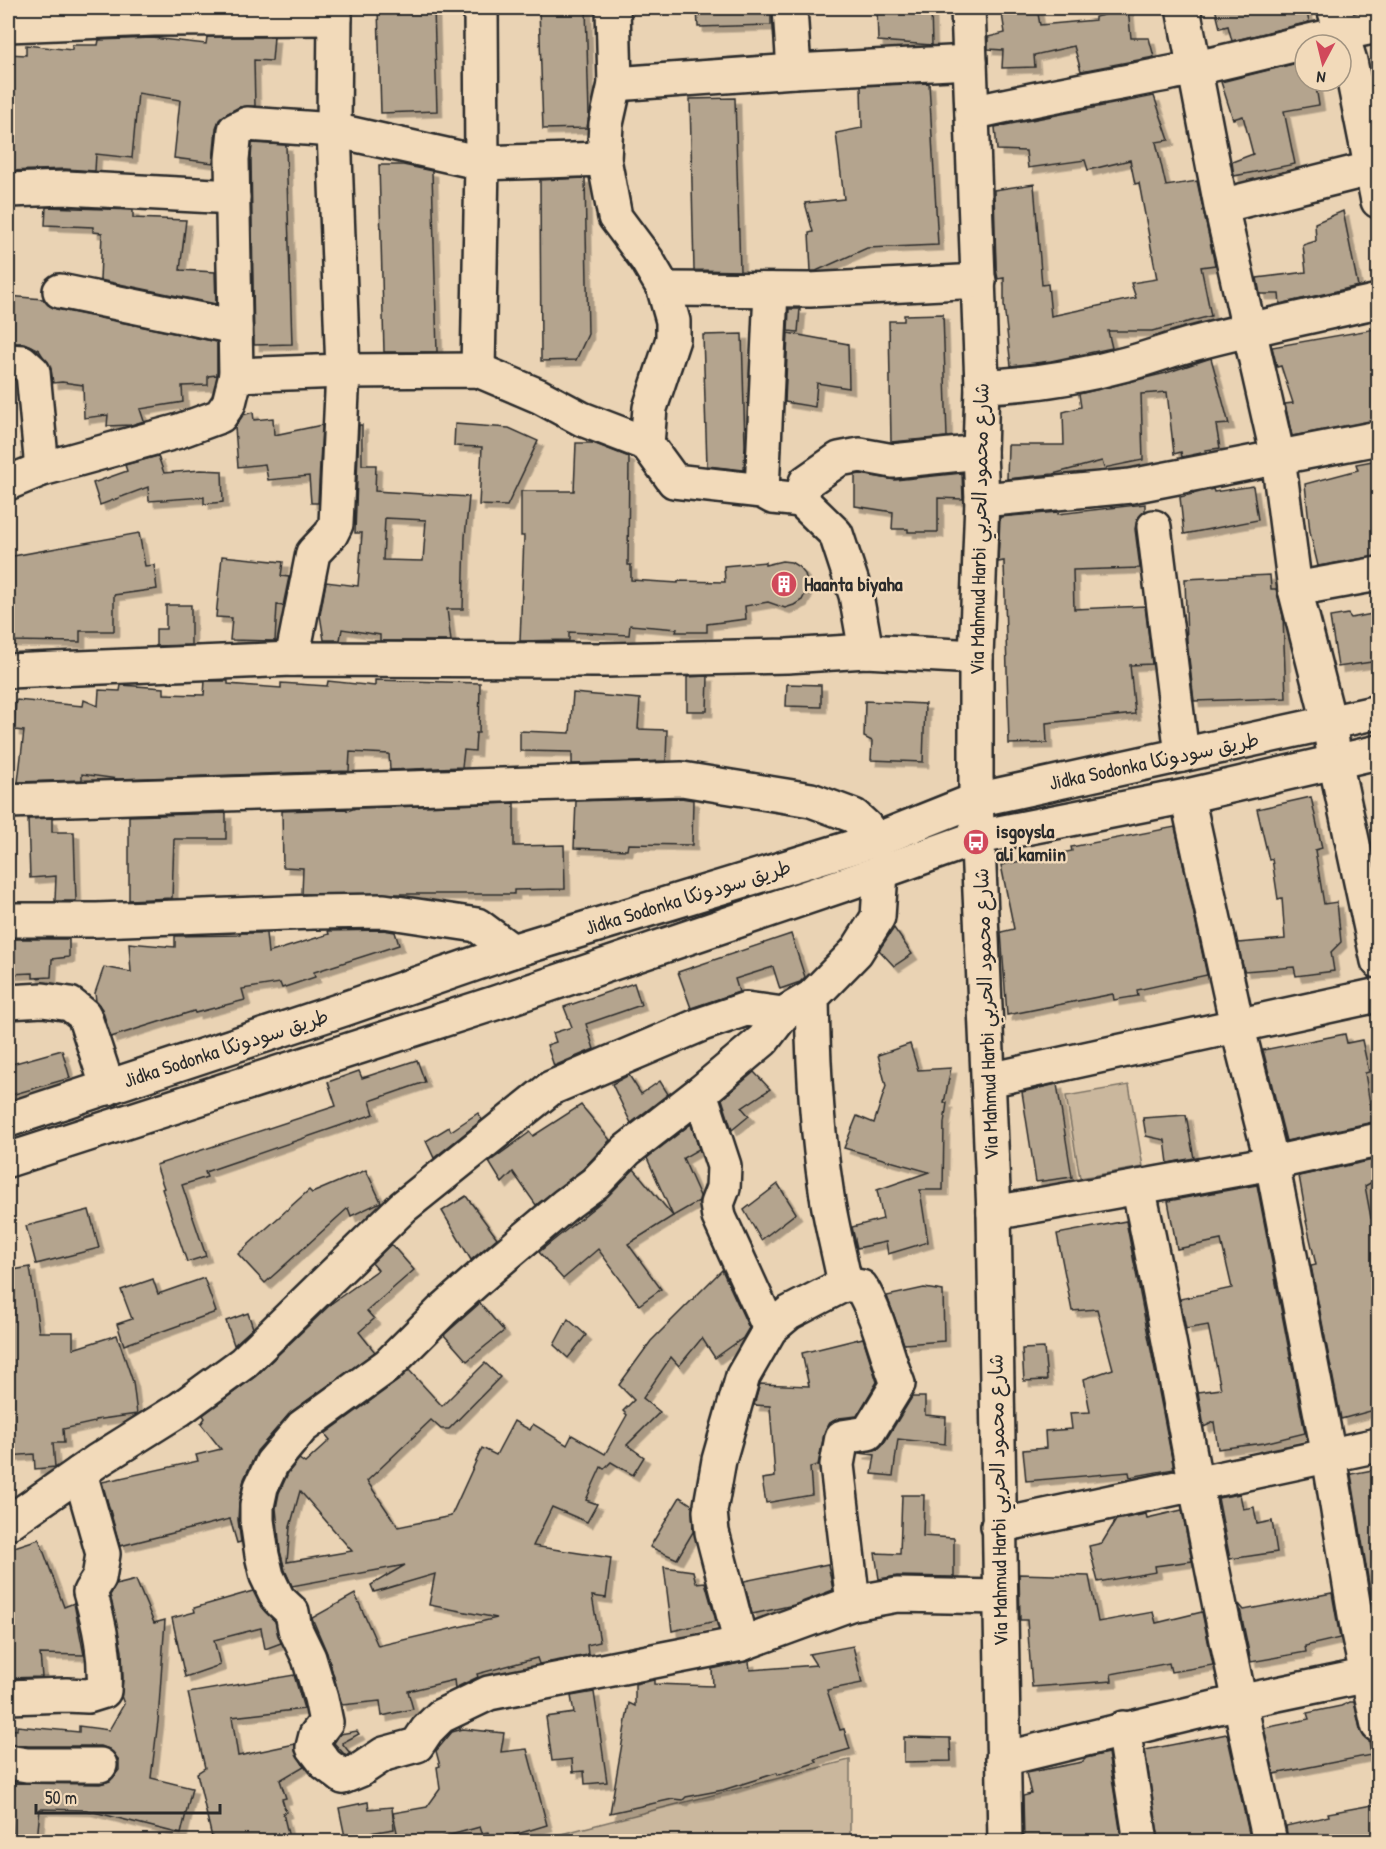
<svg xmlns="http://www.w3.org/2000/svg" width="1386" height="1849" viewBox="0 0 1386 1849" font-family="'Patrick Hand','Playpen Sans Arabic',sans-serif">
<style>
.green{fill:#cab79d;stroke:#7a7164;stroke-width:1.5}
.building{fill:#b4a48e;stroke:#2b2b2b;stroke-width:1.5;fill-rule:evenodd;filter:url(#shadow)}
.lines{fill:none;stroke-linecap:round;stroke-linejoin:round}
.minor-casing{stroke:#2b2b2b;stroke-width:38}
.major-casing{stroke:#2b2b2b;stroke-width:38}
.minor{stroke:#f2daba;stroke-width:33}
.major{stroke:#f2daba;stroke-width:33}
.labels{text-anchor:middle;stroke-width:4.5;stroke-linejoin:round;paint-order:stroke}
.street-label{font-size:20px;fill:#2b2b2b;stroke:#f2daba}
.poi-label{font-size:20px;font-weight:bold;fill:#2b2b2b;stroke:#f2daba;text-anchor:start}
</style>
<defs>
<filter id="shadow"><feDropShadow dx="5.5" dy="5.5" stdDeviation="0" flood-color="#0004"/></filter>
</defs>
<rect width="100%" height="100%" fill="#ead3b4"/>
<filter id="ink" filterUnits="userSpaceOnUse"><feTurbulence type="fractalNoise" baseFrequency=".0167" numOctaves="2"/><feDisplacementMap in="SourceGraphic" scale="12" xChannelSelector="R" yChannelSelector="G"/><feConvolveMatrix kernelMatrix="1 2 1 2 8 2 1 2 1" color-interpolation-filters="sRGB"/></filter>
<g filter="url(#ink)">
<g class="green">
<polygon points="1129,1085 1143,1167 1080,1178 1066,1096"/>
<polygon points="850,1760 850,1841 534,1841 849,1760"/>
</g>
<g class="building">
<polygon points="378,8 434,8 437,111 381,113"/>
<polygon points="539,8 586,8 589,115 587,128 543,129"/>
<polygon points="697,8 771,8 771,25 698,27"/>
<polygon points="877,8 931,8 932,45 878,41"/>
<polygon points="1001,8 1037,8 1040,25 1095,20 1095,17 1128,9 1131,38 1149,38 1154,57 1081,71 1074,46 1034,55 1035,67 1002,68 1003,50 988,49 988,37 1005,33"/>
<polygon points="1215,8 1306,8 1309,22 1232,41 1228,26 1220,28"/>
<polygon points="207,37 274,37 272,61 254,60 255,106 239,107 226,114 219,120 216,128 213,163 174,158 180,100 138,93 132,158 96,154 95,171 65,169 8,171 8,54 26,55 26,45 72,50 72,45 98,45 99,40 152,38 206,44"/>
<polygon points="1305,61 1305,81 1315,81 1319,105 1284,111 1295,164 1234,176 1232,162 1253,154 1243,116 1233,119 1221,82"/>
<polygon points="929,83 938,245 867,248 816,271 811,271 809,233 813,232 805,203 844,199 836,133 862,128 861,86"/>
<polygon points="1154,96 1169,140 1156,142 1166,186 1197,181 1215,265 1201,267 1211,316 1152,331 1108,331 1112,348 1051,361 1011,366 1004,305 1004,278 998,279 996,269 994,190 1034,184 1042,285 1048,284 1051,316 1136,298 1131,283 1157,279 1139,183 1135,184 1130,160 1088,170 1085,160 1028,168 1026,151 997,150 995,127"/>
<polygon points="735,98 740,271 694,270 690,99"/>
<polygon points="252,143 286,145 292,344 254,345 251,160"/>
<polygon points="379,165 403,165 432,171 437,352 384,352"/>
<polygon points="585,178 588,334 576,360 541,361 540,180"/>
<polygon points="46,207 133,210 133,218 186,220 180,270 215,272 216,304 100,280 102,233 93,232 93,227 45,225"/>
<polygon points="1343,211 1358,286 1280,304 1279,294 1260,294 1257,278 1306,272 1303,245 1316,241 1315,223"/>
<polygon points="8,296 43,299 48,305 56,309 217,342 217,375 208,376 208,385 182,386 183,402 140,409 144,421 131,425 107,426 108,415 84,418 83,385 62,382 53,383 51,369 39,350 24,343 8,343"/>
<polygon points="789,309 800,309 798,332 788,331"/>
<polygon points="943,314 947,437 891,442 889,321 904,321 904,315"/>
<polygon points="1375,329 1378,345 1378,420 1292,436 1285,404 1293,403 1281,366 1277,367 1272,347"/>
<polygon points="788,333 848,344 849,388 817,383 815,407 785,402"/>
<polygon points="742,334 745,445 744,470 707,466 703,335"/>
<polygon points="1211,358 1229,424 1216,425 1220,448 1205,450 1206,452 1182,457 1181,452 1174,454 1167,392 1141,394 1143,460 1104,468 1102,461 1053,474 1007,479 1008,445 1064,445 1063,412 1081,407 1079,394 1166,373"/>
<polygon points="253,412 254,420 273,418 274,435 322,425 318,503 311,503 309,476 268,480 265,464 238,467 235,427 243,415"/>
<polygon points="455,424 509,428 538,441 507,506 479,505 482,447 454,446"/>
<path d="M359 425H362V465H376L375 491 469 497 465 537 463 609H447L451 641H380V635L342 629 340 640H324L320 615 326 582 358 586 362 533H355ZM385 518 426 520 423 561 383 560Z"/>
<polygon points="576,443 593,443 629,457 628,565 631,565 631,580 678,583 678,581 725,582 724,566 765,562 765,565 782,561 791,562 799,567 805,574 807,583 806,592 802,600 794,605 785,608 768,602 745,606 746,619 707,624 707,632 676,632 677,629 630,625 629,635 569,632 569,640 520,641 524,536 521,536 521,491 574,491"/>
<polygon points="158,456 164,473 201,470 222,471 223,502 204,504 204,497 149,501 148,487 100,505 93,483 127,471 125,465"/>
<polygon points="1378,460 1378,556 1318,566 1310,532 1305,484 1358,470 1356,464"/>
<polygon points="962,473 963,499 938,498 938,532 908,532 908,529 892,529 893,512 855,506 855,475 860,474 895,480"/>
<polygon points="1253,486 1258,520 1184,534 1180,497 1213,489 1214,492"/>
<polygon points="1145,504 1145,511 1137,519 1135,529 1140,568 1073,570 1074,609 1145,606 1152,664 1130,665 1135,714 1046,723 1047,743 1009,744 1004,561 998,562 1000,517 1058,512 1058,514"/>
<polygon points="139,533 145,566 154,565 157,589 114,595 114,631 80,631 80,642 8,641 8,557"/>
<polygon points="222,556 283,562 281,576 289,577 283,606 277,605 275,641 230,640 232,618 216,617"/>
<polygon points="1270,575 1271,589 1276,589 1283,616 1286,698 1194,701 1187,641 1185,579"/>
<polygon points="166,605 191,605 191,645 156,646 156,629 166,629"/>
<polygon points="1378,613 1378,661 1338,667 1330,617 1348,614 1351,618"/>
<polygon points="708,676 707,711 687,711 687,677"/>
<polygon points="375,680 480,683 479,733 476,733 475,751 464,750 462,767 390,770 389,754 350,752 349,771 118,779 82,774 82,780 18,782 24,731 14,730 16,700 83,706 84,700 98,706 99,690 120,691 121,685 164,688 164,694 204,695 205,681 228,681 228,684 281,688 281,683 327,686 328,681 375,686"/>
<polygon points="787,684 821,685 821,707 786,706"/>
<polygon points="573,693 640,699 638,729 667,730 666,761 572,764 572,752 520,751 520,731 570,733"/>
<polygon points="865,701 925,704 923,762 871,760 872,741 864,737"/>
<polygon points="1311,797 1322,848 1315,850 1324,904 1337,902 1341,942 1331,952 1334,971 1296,976 1294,967 1244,971 1238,943 1285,939 1282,898 1278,899 1272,859 1269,860 1257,809"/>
<polygon points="681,798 693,800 692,845 628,844 627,850 574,848 576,801"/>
<polygon points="514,803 514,846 564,845 565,889 514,890 514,894 302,894 303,868 283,867 282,811 347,809 347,811 356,808"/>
<polygon points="226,813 226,839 174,839 172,898 129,900 129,816"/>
<polygon points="52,818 52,832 74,832 76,901 55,901 56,876 30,878 28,819"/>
<polygon points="1175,827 1207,975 1137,990 1138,996 1114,1000 1113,994 1007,1015 1001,932 1014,929 1001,865 1072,851 1071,847"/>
<polygon points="894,928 912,954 894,966 879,950"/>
<polygon points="383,930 395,932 399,945 314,972 315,977 282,988 280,983 242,989 245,1000 195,1013 194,1011 111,1037 102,1009 96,1001 95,993 104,967 131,972 129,943 175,947 175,936 240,935 240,933 266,933 268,953 329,934 328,931"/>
<polygon points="791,934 805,977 800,982 780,989 773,967 735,979 739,992 691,1008 678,972"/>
<polygon points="8,939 69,939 69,957 52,959 51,977 33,978 33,973 10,974 10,955 8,956"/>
<polygon points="634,983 641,1005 586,1024 594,1049 554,1066 547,1045 556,1042 553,1033 572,1027 564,1007"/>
<polygon points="1345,1034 1347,1043 1362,1040 1369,1072 1365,1073 1373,1122 1286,1141 1263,1050"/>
<polygon points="910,1044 918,1070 951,1068 944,1103 947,1103 944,1123 943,1190 920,1190 928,1242 888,1254 886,1242 857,1248 852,1227 883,1219 877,1190 929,1172 844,1148 857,1116 874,1123 886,1086 878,1055"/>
<polygon points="62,1050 70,1078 8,1096 8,1065"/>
<polygon points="417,1060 425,1082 370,1101 374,1114 205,1172 207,1177 182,1185 206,1256 187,1262 162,1189 164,1188 156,1165 336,1106 328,1082 359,1071 362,1078"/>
<polygon points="754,1072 770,1089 742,1108 749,1116 732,1130 722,1099"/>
<polygon points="629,1075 641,1094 660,1081 668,1094 631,1123 612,1084"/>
<polygon points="1057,1084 1072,1177 1036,1182 1022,1092"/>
<polygon points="581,1105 610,1140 583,1169 536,1205 513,1172 502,1183 489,1162 530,1132 533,1136"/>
<polygon points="478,1113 482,1120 434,1158 426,1141 449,1127 451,1131"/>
<polygon points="1186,1115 1194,1158 1168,1163 1165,1140 1146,1136 1143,1118"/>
<polygon points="691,1124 699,1149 683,1158 700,1196 699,1201 673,1216 647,1158"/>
<polygon points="1378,1159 1378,1164 1371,1166 1374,1181 1365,1186 1371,1218 1378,1216 1378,1409 1341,1419 1311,1266 1316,1265 1306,1221 1307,1221 1299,1176"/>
<polygon points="634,1169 673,1216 628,1244 661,1289 639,1305 598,1249 563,1279 539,1252 606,1198"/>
<polygon points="366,1170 381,1202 351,1216 348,1208 265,1283 238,1254 309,1190 312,1193"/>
<polygon points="778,1184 796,1213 761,1240 744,1210"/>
<polygon points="1257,1185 1305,1433 1264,1443 1218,1449 1214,1422 1204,1427 1198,1392 1221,1389 1208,1325 1186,1329 1180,1299 1232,1288 1221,1240 1177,1249 1168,1201"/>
<polygon points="466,1196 497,1238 471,1260 442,1211"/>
<polygon points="89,1210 99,1248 36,1264 26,1226"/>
<polygon points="1126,1221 1174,1469 1130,1477 1129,1472 1026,1481 1023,1450 1046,1448 1045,1431 1072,1429 1070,1413 1090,1412 1084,1379 1113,1369 1097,1309 1072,1311 1057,1234"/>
<polygon points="391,1244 414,1270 367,1311 374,1319 359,1332 375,1352 291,1412 257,1451 244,1479 239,1502 238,1520 241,1542 237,1543 230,1519 120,1546 102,1482 198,1461 196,1455 221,1449 201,1424 205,1418 203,1415 256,1376 332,1303 378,1270 372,1263"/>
<polygon points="30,1267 39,1332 73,1332 73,1349 117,1335 133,1382 137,1414 95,1420 95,1422 63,1429 64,1443 53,1443 55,1467 35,1469 34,1454 8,1456 8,1271"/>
<path d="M722 1270 749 1328 743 1338 715 1358 702 1338 679 1366 671 1357 643 1398 660 1412 627 1445 644 1457 633 1475 611 1462 604 1469 601 1467 586 1500 597 1504 587 1522 552 1507 533 1546 611 1558 606 1598 592 1596 600 1642 587 1645 588 1655 539 1664 537 1658 477 1674 478 1677 455 1688 454 1680 408 1691 413 1709 382 1716 380 1701 342 1705 327 1653 312 1618 355 1594 378 1646 497 1618 429 1605 435 1574 374 1592 371 1585 405 1565 292 1586 285 1570 280 1551 276 1508 279 1493 288 1473 299 1459 305 1463 330 1440 325 1434 399 1380 409 1370 442 1406 485 1363 500 1377 449 1429H441L431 1420 367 1481 398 1527 451 1516 482 1448 496 1455 514 1421 530 1430 533 1424 567 1445 572 1435 605 1454 627 1415 623 1411 634 1400 619 1385 651 1341ZM300 1491 352 1551 287 1562 290 1527Z"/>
<polygon points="204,1278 216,1312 124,1345 117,1324 132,1319 121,1290 153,1279 158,1294"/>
<polygon points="924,1288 943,1291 944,1341 904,1344 887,1296"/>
<polygon points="480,1303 504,1331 467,1361 444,1335"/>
<polygon points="248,1313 253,1328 234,1345 226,1321"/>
<polygon points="568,1319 586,1335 568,1358 554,1345"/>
<polygon points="863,1338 877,1382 857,1416 839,1418 828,1424 824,1434 818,1465 810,1467 812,1495 766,1503 762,1479 775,1477 770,1406 754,1405 760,1384 809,1386 802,1353"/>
<polygon points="1044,1348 1047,1380 1024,1381 1022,1349"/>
<polygon points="912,1397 925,1397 925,1415 946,1417 945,1444 898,1439 893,1476 872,1474 875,1455 859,1453 878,1449 884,1443"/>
<polygon points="1378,1469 1378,1602 1372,1602 1351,1474"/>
<polygon points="1240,1494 1243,1509 1254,1507 1257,1524 1272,1521 1277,1552 1230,1559 1218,1498"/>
<polygon points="902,1495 924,1495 923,1536 954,1538 954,1577 897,1576 879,1579 875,1553 900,1554"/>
<polygon points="680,1497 692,1505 693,1532 677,1559 650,1547"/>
<polygon points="1182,1510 1192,1561 1155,1566 1156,1572 1098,1582 1089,1546 1102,1543 1116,1520 1146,1514 1147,1518"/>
<polygon points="39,1539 64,1607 74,1603 84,1655 40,1654 42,1677 8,1678 8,1549"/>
<polygon points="828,1564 833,1590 794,1605 752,1614 744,1581"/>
<polygon points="664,1567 693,1571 696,1583 705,1582 716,1621 672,1631"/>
<polygon points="1019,1574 1089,1576 1098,1622 1153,1612 1156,1623 1202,1612 1213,1665 1171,1672 1169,1663 1111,1674 1112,1681 1032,1687 1027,1620 1020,1620"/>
<polygon points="136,1580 154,1623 165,1620 158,1721 151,1778 192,1788 181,1834 86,1810 40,1809 37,1841 13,1840 10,1807 8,1807 8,1783 100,1784 110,1781 119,1770 119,1760 109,1749 100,1746 28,1746 8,1744 8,1729 17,1730 17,1726 79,1732 79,1726 109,1730 124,1704 121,1696 123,1679 122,1651 110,1595 116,1585"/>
<polygon points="253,1591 261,1607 275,1621 281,1643 265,1649 261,1628 214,1640 220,1665 185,1677 172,1618 195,1612 194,1608"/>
<polygon points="1332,1593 1340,1638 1305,1646 1306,1652 1251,1662 1239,1604 1244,1610"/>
<polygon points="853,1646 862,1683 827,1690 840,1730 844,1729 850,1749 815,1759 817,1762 778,1775 777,1773 723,1790 686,1797 683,1800 673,1799 610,1813 629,1703 635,1706 635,1684 654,1680 654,1684 713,1686 712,1669 749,1661 750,1670 816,1665 809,1654"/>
<polygon points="294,1675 304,1709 232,1717 238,1756 295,1744 295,1751 304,1766 280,1780 286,1798 282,1799 286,1812 283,1813 290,1842 213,1842 197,1773 205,1768 188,1693"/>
<polygon points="594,1692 607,1782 585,1784 584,1771 573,1772 572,1759 552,1761 546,1717 574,1713 571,1696"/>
<polygon points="1350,1702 1354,1702 1360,1729 1364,1737 1369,1741 1371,1755 1274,1774 1264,1728 1309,1719 1307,1713 1341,1706"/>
<polygon points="463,1729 504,1733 501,1752 527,1749 547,1825 514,1835 515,1837 495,1842 490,1842 488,1832 482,1833 480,1827 425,1842 399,1842 393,1813 427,1807 440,1789 437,1767 440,1766 436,1751 452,1732"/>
<polygon points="357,1731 359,1734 342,1743 350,1753 346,1756 334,1743 340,1734"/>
<polygon points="1227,1734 1251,1842 1159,1842 1145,1750"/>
<polygon points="904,1737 950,1738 951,1761 904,1762"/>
<polygon points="1108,1753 1122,1842 1024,1842 1023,1796 1031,1794 1026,1773 1082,1762 1086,1758"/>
<polygon points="368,1802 369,1809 392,1807 394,1829 345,1837 339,1808"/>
<polygon points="1378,1804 1378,1842 1288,1842 1286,1826 1329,1816 1328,1813"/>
</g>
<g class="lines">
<defs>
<g id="minor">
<polyline points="613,8 615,84 606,124 604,159 615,217 647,260 664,289 673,321 673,339 650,408 647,444"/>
<polyline points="790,8 794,71 970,62"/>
<polyline points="968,8 982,386 980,452 982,500 976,657 976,800 994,1213 1005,1842"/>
<polyline points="1183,8 1221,206 1278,457 1295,589 1329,722 1335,761 1378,961"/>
<polyline points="1334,8 1350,61 1378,201"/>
<polyline points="8,25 154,19 335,18"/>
<polyline points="615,84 794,71"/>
<path d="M972 113C1045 96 1118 84 1191 69 1254 56 1315 38 1378 26"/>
<polyline points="8,190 66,188 233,197"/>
<polyline points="1221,206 1378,167"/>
<polyline points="664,289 810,290 979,281"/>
<polyline points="60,291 235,327"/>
<polyline points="8,361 22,362 33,372 42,469"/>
<polyline points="478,370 482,163 481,8"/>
<polyline points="236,375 232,159 235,130 247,124 334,130 482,163 604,159"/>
<path d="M982 386C1031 385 1078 377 1126 364 1150 358 1172 349 1196 343 1256 327 1318 315 1378 301"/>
<polyline points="8,483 42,469 179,431 220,416 229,403 236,375 343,371 478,370 539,396 582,419 647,444 674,481 762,491 773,497 801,500 806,482 839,459 860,455 893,461 980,452"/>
<polyline points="762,491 771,290"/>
<polyline points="801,500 836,534 856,595 866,651"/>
<polyline points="982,500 1131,486 1378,438"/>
<polyline points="1154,527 1182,755"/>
<polyline points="1295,589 1378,574"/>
<polyline points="292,659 313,553 331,534 336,524 343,371 334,130 335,8"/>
<polyline points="8,671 292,659 605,660 787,656 866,651 976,657"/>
<polyline points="1187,796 1237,1025 1272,1163 1329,1456 1358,1633 1378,1725"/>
<polyline points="8,801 682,779 811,800 854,816 866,827 876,840"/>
<polyline points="8,920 97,920 313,912 384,911 477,925 512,951"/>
<path d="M812 997C813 1061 816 1125 826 1189 830 1221 839 1252 845 1284"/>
<polyline points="8,1002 43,1000 70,1004 84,1015 108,1088"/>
<polyline points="783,1014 763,1040 700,1093 627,1150 595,1183 565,1205 494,1265 442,1311 388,1365 302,1427 272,1463 261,1487 257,1506 257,1520 262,1555 267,1576 278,1599 292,1612 295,1629 309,1658 321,1698 326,1722 316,1735 313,1747 326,1764 343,1777 360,1770 384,1754 417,1745 427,1730 441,1716 489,1693 741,1644 853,1603 897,1595 999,1597"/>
<polyline points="989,1080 1378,995"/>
<polyline points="700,1093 724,1166 723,1188 717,1204 719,1217 770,1329"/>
<path d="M1138 1187C1160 1286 1177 1386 1196 1486 1219 1605 1244 1723 1270 1842"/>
<polyline points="994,1213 1272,1163 1378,1140"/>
<polyline points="8,1523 97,1461 180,1409 243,1363 403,1207 551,1088 702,1024 746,1009 783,1014 812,997 856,952 878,917 881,872"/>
<polyline points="998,1526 1378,1445"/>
<path d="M741 1644 712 1532 710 1511 719 1460 743 1376 770 1329 789 1313 845 1284 861 1287C879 1317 885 1351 898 1384L868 1433 842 1437 837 1465 853 1603"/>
<path d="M8 1697 66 1695 88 1696 104 1691C106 1656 100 1626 90 1592L99 1578 103 1554 80 1473"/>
<polyline points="1123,1728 1141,1842"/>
<polyline points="1003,1759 1239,1702 1378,1673"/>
<polyline points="8,1762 27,1765 100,1765"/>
</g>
<g id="major">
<polyline points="8,1120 344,1009 512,951 876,840 976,800 1378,712"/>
<polyline points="8,1160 495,1003 881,872 979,837 1187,796 1378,752"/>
</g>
</defs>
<use href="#minor" class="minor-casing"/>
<use href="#major" class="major-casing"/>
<use href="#minor" class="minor"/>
<use href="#major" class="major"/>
</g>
</g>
<defs>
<symbol id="building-disc" viewBox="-11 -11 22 22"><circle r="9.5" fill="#d1495b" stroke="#f2daba"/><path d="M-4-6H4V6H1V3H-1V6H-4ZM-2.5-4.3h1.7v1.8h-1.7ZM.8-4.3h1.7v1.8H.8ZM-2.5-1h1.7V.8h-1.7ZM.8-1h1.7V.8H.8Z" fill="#fff"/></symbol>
<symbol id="bus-disc" viewBox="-11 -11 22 22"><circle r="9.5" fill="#d1495b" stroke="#f2daba"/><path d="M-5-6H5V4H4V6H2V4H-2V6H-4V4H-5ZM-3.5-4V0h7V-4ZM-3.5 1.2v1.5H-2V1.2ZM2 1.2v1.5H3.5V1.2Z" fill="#fff"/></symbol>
</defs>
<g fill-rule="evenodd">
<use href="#building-disc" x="769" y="569" width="30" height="30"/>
<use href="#bus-disc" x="961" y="827" width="30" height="30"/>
</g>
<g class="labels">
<g class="street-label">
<text transform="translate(979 529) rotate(-89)" y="7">Via Mahmud Harbi شارع محمود الحربي</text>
<text transform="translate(1154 761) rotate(-12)" y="7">Jidka Sodonka طريق سودونكا</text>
<text transform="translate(688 897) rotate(-17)" y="7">Jidka Sodonka طريق سودونكا</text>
<text transform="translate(986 1014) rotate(-92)" y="7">Via Mahmud Harbi شارع محمود الحربي</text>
<text transform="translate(226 1048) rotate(-18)" y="7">Jidka Sodonka طريق سودونكا</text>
<text transform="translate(998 1500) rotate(-91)" y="7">Via Mahmud Harbi شارع محمود الحربي</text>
</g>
<g class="poi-label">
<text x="804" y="591">Haanta biyaha</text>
<text x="996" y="838">isgoysla<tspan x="996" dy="23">ali kamiin</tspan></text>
</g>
</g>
<rect width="1386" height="1849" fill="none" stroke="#f2daba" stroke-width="30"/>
<rect x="15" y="15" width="1356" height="1819" fill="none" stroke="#2b2b2b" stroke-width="2" filter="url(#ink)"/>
<g transform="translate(1323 63) rotate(187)"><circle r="28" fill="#f2daba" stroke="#a29481" stroke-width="1.5"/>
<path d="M0-4.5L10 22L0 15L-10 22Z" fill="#d1495b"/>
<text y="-9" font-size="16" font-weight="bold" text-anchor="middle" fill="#2b2b2b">N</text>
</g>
<path d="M36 1804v9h184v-9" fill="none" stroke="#2b2b2b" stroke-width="3"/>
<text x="45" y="1804" font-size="18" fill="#2b2b2b" stroke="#f2daba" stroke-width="4.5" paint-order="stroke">50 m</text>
</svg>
